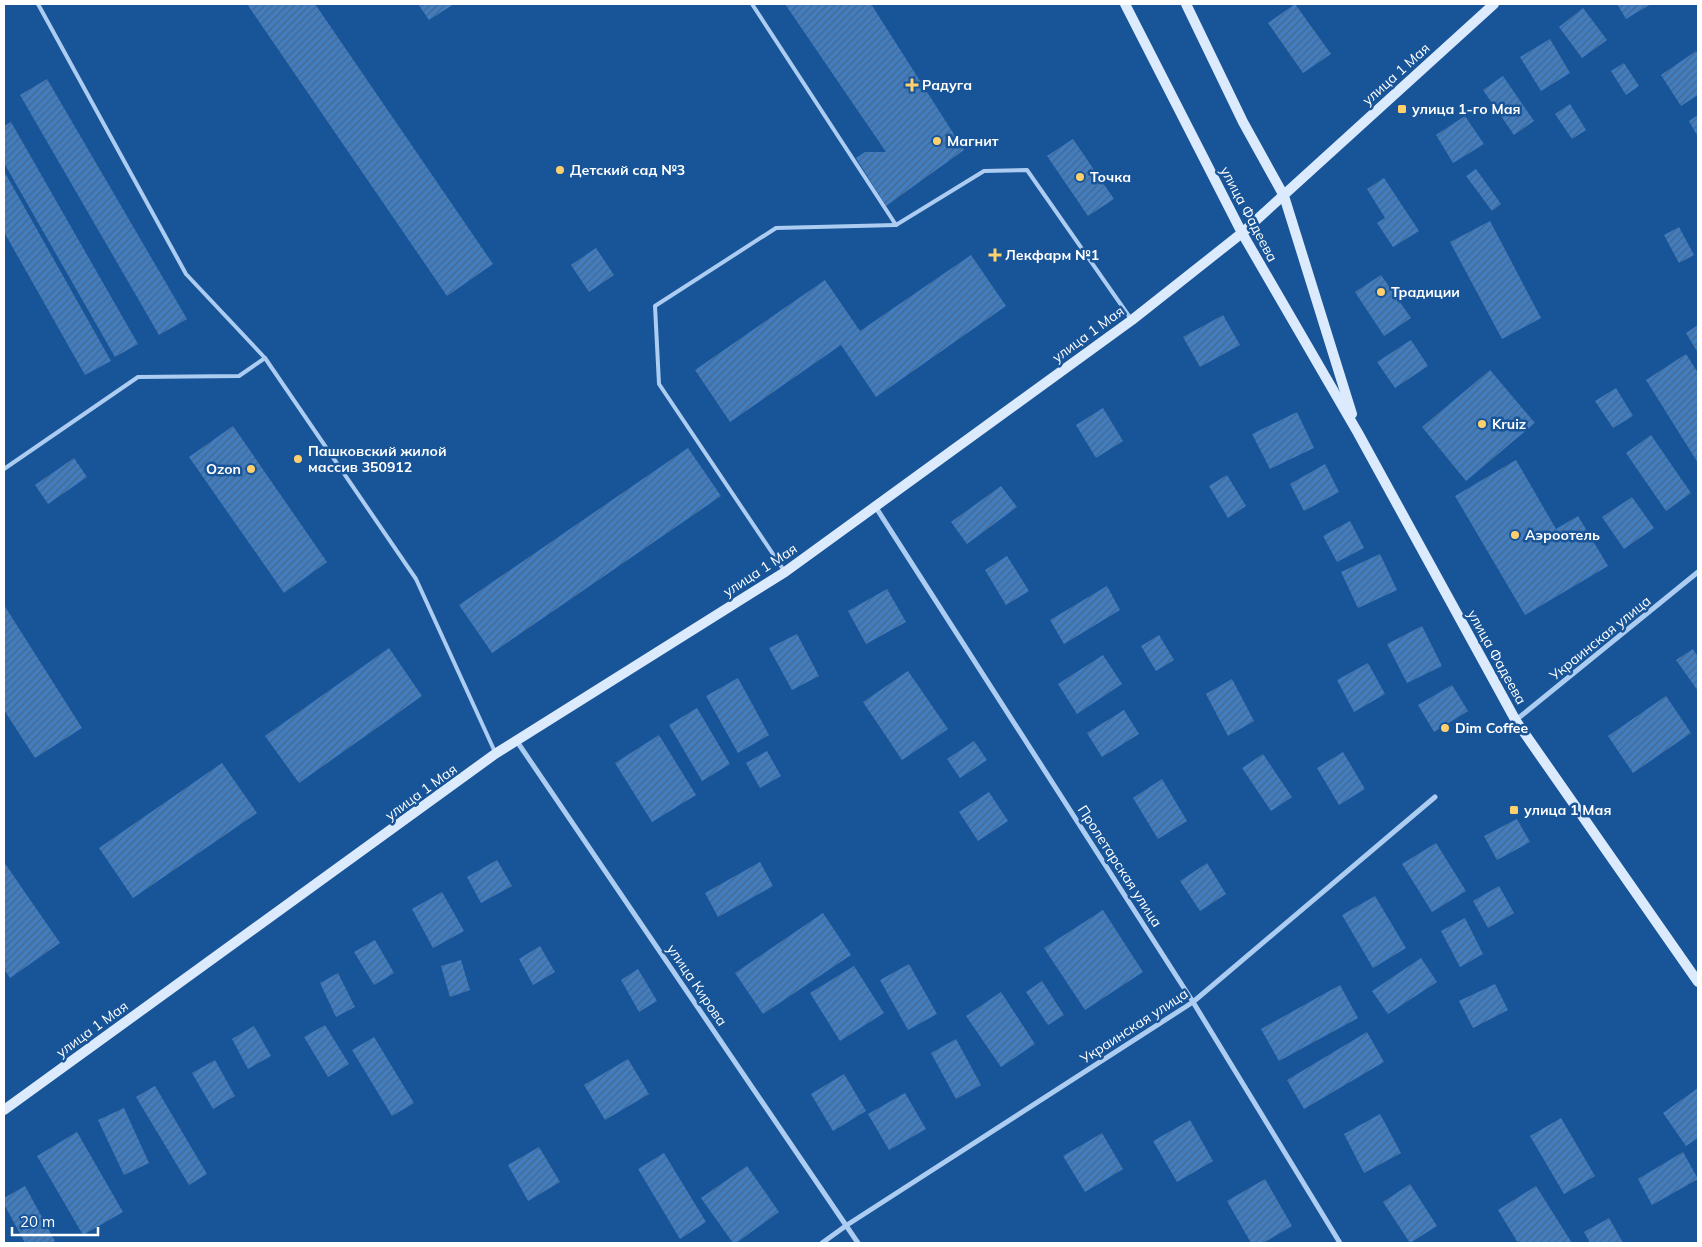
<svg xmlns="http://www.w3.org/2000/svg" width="1702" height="1247" viewBox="0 0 1702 1247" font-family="Mulish,sans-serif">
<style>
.building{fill:url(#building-hatch)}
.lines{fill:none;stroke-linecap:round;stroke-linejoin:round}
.lane{stroke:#accdf1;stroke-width:4}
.street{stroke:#accdf1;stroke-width:5}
.secondary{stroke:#dbeafc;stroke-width:10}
.poi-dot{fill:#ffd06c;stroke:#185498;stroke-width:2}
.labels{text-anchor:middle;stroke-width:5;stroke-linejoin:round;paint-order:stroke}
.street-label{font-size:14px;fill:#fff;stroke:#185498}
.poi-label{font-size:14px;font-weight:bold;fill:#fff;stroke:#185498;text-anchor:start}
</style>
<defs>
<pattern id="building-hatch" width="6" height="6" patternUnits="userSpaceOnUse" patternTransform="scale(1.25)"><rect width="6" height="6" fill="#417dbf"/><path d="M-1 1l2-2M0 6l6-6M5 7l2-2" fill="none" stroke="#46678b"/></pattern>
</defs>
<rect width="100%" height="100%" fill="#185498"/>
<g class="building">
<polygon points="247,4 315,4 493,264 447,296"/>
<polygon points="418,4 454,4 429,20"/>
<polygon points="785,4 871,4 964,150 886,206 856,158 865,152 886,152"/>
<polygon points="1295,4 1331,54 1303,73 1268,23"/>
<polygon points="1617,4 1651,4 1626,19"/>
<polygon points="1583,8 1607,40 1582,58 1559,27"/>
<polygon points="1550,39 1570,73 1541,91 1520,57"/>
<polygon points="1696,51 1698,54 1698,95 1681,106 1661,75"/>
<polygon points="1624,63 1639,86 1626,95 1611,71"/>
<polygon points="1503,76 1534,121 1514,135 1483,90"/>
<polygon points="47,79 187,319 159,335 20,95"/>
<polygon points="1570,104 1586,130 1572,139 1555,114"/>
<polygon points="1698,115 1698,137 1689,121"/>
<polygon points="1465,116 1484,144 1453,163 1436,135"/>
<polygon points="11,122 138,344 115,357 4,163 4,126"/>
<polygon points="1073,139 1114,199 1088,216 1047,156"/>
<polygon points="1476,169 1501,204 1492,211 1466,176"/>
<polygon points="4,171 111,361 85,375 4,232"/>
<polygon points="1384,178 1419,231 1393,247 1377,223 1385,218 1367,189"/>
<polygon points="1490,221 1541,318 1502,339 1450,242"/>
<polygon points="1679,227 1694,255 1679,263 1664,235"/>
<polygon points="596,248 614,275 589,292 571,265"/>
<polygon points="971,255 1006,306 876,397 841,345 730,422 695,370 825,280 860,331"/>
<polygon points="1381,275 1411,318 1384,336 1355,292"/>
<polygon points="1223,315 1240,345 1200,367 1183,337"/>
<polygon points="1698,325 1698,353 1686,333"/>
<polygon points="1411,340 1428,366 1395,388 1377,362"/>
<polygon points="1686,354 1698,373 1698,463 1646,380"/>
<polygon points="1490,370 1535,423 1466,481 1422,427"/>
<polygon points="1616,388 1633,416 1613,428 1595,401"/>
<polygon points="1103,408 1123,441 1096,458 1076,425"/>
<polygon points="1297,412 1314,448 1270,469 1252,434"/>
<polygon points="233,426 327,562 284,593 189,457"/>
<polygon points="1651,435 1691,493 1666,511 1626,453"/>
<polygon points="688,448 721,496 492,653 459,605"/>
<polygon points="74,458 87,477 48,504 35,485"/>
<polygon points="1516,460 1556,529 1578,516 1608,566 1525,615 1455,496"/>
<polygon points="1325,464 1339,492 1304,511 1290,484"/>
<polygon points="1227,475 1246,506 1228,518 1209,486"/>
<polygon points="1001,486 1017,507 967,544 951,522"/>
<polygon points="1632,497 1654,528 1624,549 1602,517"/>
<polygon points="1350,521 1364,548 1337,562 1323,536"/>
<polygon points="1380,554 1397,590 1358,608 1341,572"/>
<polygon points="1007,556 1029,591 1006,605 985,570"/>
<polygon points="1107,586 1120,610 1064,644 1050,620"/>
<polygon points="887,589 906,622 866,644 848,611"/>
<polygon points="4,605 82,728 35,758 4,710"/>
<polygon points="1422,626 1442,666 1407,683 1387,644"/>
<polygon points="797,634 819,676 792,690 769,648"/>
<polygon points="1159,635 1174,660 1156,671 1141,646"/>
<polygon points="389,648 422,696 299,783 265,736"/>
<polygon points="1693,649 1698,657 1698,691 1676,660"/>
<polygon points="1103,655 1122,684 1077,714 1058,684"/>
<polygon points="1368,663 1385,694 1354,712 1337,680"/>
<polygon points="908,671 948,729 902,760 863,702"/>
<polygon points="738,678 769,735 738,753 706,696"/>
<polygon points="1232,679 1254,721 1228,736 1206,694"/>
<polygon points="1452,685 1468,711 1434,732 1418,705"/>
<polygon points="1666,696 1691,733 1633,773 1608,736"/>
<polygon points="697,708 730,764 702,781 669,725"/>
<polygon points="1124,710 1139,734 1102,757 1087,733"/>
<polygon points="659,735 696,795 652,822 615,763"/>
<polygon points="974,741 987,760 960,778 947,759"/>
<polygon points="767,751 781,776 760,788 746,763"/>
<polygon points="1343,752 1365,789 1339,805 1317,768"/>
<polygon points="1263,754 1292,797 1271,811 1242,768"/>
<polygon points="222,763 257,813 133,898 99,848"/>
<polygon points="1162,779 1187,821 1158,839 1133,798"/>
<polygon points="989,792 1008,821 978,841 959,812"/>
<polygon points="1517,819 1530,842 1497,860 1484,836"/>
<polygon points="1436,843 1466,891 1432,912 1402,864"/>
<polygon points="497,860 512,886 481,903 467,877"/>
<polygon points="4,862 60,943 10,978 4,969"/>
<polygon points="760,862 773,886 718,917 705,893"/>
<polygon points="1207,863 1226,894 1200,911 1180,881"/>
<polygon points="1499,886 1514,913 1488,928 1473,901"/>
<polygon points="442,892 464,931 433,948 412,909"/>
<polygon points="1375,896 1406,948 1373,968 1342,915"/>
<polygon points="1103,910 1143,972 1085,1010 1044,948"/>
<polygon points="823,913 851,955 763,1014 735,973"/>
<polygon points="1465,918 1483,954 1460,967 1441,931"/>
<polygon points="375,940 394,973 374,985 354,952"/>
<polygon points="540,946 555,972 533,985 519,959"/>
<polygon points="1421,958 1437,982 1388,1014 1372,991"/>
<polygon points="461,960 470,990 450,997 441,966"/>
<polygon points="909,964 937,1014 908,1030 880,980"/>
<polygon points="854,966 884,1013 840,1041 810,993"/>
<polygon points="638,969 657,1001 639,1012 621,980"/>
<polygon points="338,973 355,1007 336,1017 320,983"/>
<polygon points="1042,981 1064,1015 1048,1025 1026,992"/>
<polygon points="1495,984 1508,1010 1473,1028 1459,1001"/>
<polygon points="1340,985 1358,1018 1279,1061 1261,1029"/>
<polygon points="1001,992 1035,1044 1001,1067 966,1016"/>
<polygon points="325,1025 349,1064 328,1077 304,1037"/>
<polygon points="254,1026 271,1056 248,1069 232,1039"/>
<polygon points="1367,1032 1384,1062 1304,1109 1287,1080"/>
<polygon points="374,1037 414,1103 392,1116 352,1050"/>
<polygon points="956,1039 981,1085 956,1099 931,1053"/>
<polygon points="628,1059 649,1094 605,1120 584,1085"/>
<polygon points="215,1060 235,1096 213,1109 192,1073"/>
<polygon points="844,1074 866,1111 833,1131 811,1094"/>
<polygon points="155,1086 207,1174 189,1185 136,1097"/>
<polygon points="1698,1088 1698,1138 1686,1146 1663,1113"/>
<polygon points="905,1093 926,1129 889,1150 868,1114"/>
<polygon points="124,1108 149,1163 124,1175 98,1120"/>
<polygon points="1380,1114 1401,1153 1364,1173 1344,1134"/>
<polygon points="1561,1118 1595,1176 1564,1194 1530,1136"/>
<polygon points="1190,1120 1213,1161 1177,1182 1153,1141"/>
<polygon points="77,1132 123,1212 83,1235 37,1156"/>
<polygon points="1102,1133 1123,1169 1085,1192 1063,1156"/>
<polygon points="539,1147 560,1182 528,1201 508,1165"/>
<polygon points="1683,1152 1698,1179 1652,1205 1638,1179"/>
<polygon points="664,1153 706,1222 680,1239 638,1169"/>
<polygon points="747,1166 779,1212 736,1243 733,1243 701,1198"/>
<polygon points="1265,1179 1292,1226 1263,1243 1251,1243 1227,1201"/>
<polygon points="1410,1184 1437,1226 1410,1243 1383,1202"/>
<polygon points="25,1186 55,1241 51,1243 25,1243 4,1204 4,1198"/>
<polygon points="1536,1186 1572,1243 1518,1243 1498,1210"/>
<polygon points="1609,1218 1623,1243 1590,1243 1584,1232"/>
</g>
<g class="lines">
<g class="lane">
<polyline points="38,4 186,274 265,358 416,579 495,752"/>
<polyline points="752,4 896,225 984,171 1027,170 1131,319"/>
<polyline points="4,469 138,377 239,376 265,358"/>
<polyline points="785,572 659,384 655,306 776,228 896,225"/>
</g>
<g class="street">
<polyline points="875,506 1193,1002 1340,1243"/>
<polyline points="1516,720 1698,572"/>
<polyline points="516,740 858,1243"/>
<polyline points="822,1243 847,1225 1193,1002 1435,797"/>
</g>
<g class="secondary">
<polyline points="1125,4 1242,233 1358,433 1516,721 1698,982"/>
<polyline points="1186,4 1243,122 1284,196 1352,414"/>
<polyline points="4,1110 495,754 785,572 1132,320 1242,233 1494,4"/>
</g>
</g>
<g class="poi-dot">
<path d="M909.5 77.5h5v5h5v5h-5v5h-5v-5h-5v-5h5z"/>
<rect x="1397" y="104" width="10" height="10" rx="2.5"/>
<circle cx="937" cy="141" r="5"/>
<circle cx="560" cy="170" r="5"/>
<circle cx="1080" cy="177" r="5"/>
<path d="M992.5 247.5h5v5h5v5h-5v5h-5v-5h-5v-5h5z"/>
<circle cx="1381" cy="292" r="5"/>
<circle cx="1482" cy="424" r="5"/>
<circle cx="298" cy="459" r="5"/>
<circle cx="251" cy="469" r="5"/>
<circle cx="1515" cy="535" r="5"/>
<circle cx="1445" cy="728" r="5"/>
<rect x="1509" y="805" width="10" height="10" rx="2.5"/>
</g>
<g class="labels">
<g class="street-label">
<text transform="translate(1396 74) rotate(-42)" y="5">улица 1 Мая</text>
<text transform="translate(1249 214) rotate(62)" y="5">улица Фадеева</text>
<text transform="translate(1088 334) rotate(-36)" y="5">улица 1 Мая</text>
<text transform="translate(760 570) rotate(-33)" y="5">улица 1 Мая</text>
<text transform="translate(1600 638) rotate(-39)" y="5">Украинская улица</text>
<text transform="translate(1497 657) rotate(61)" y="5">улица Фадеева</text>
<text transform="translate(421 792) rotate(-36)" y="5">улица 1 Мая</text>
<text transform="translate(1120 866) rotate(57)" y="5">Пролетарская улица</text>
<text transform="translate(697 985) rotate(56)" y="5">улица Кирова</text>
<text transform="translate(1134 1026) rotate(-33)" y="5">Украинская улица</text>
<text transform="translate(92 1029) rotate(-36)" y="5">улица 1 Мая</text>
</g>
<g class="poi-label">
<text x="922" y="90">Радуга</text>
<text x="1412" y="114">улица 1-го Мая</text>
<text x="947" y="146">Магнит</text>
<text x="570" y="175">Детский сад №3</text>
<text x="1090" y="182">Точка</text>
<text x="1005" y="260">Лекфарм №1</text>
<text x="1391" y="297">Традиции</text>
<text x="1492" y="429">Kruiz</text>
<text x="308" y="456">Пашковский жилой<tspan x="308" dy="16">массив 350912</tspan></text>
<text x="241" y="474" text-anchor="end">Ozon</text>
<text x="1525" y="540">Аэроотель</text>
<text x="1455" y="733">Dim Coffee</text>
<text x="1524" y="815">улица 1 Мая</text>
</g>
</g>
<rect width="1702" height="1247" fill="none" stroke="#ffffff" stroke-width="10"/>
<path d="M12 1227v8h86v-8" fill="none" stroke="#ffffff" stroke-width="2.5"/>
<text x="20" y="1227" font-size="15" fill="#ffffff" stroke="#185498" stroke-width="4" paint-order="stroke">20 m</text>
</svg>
